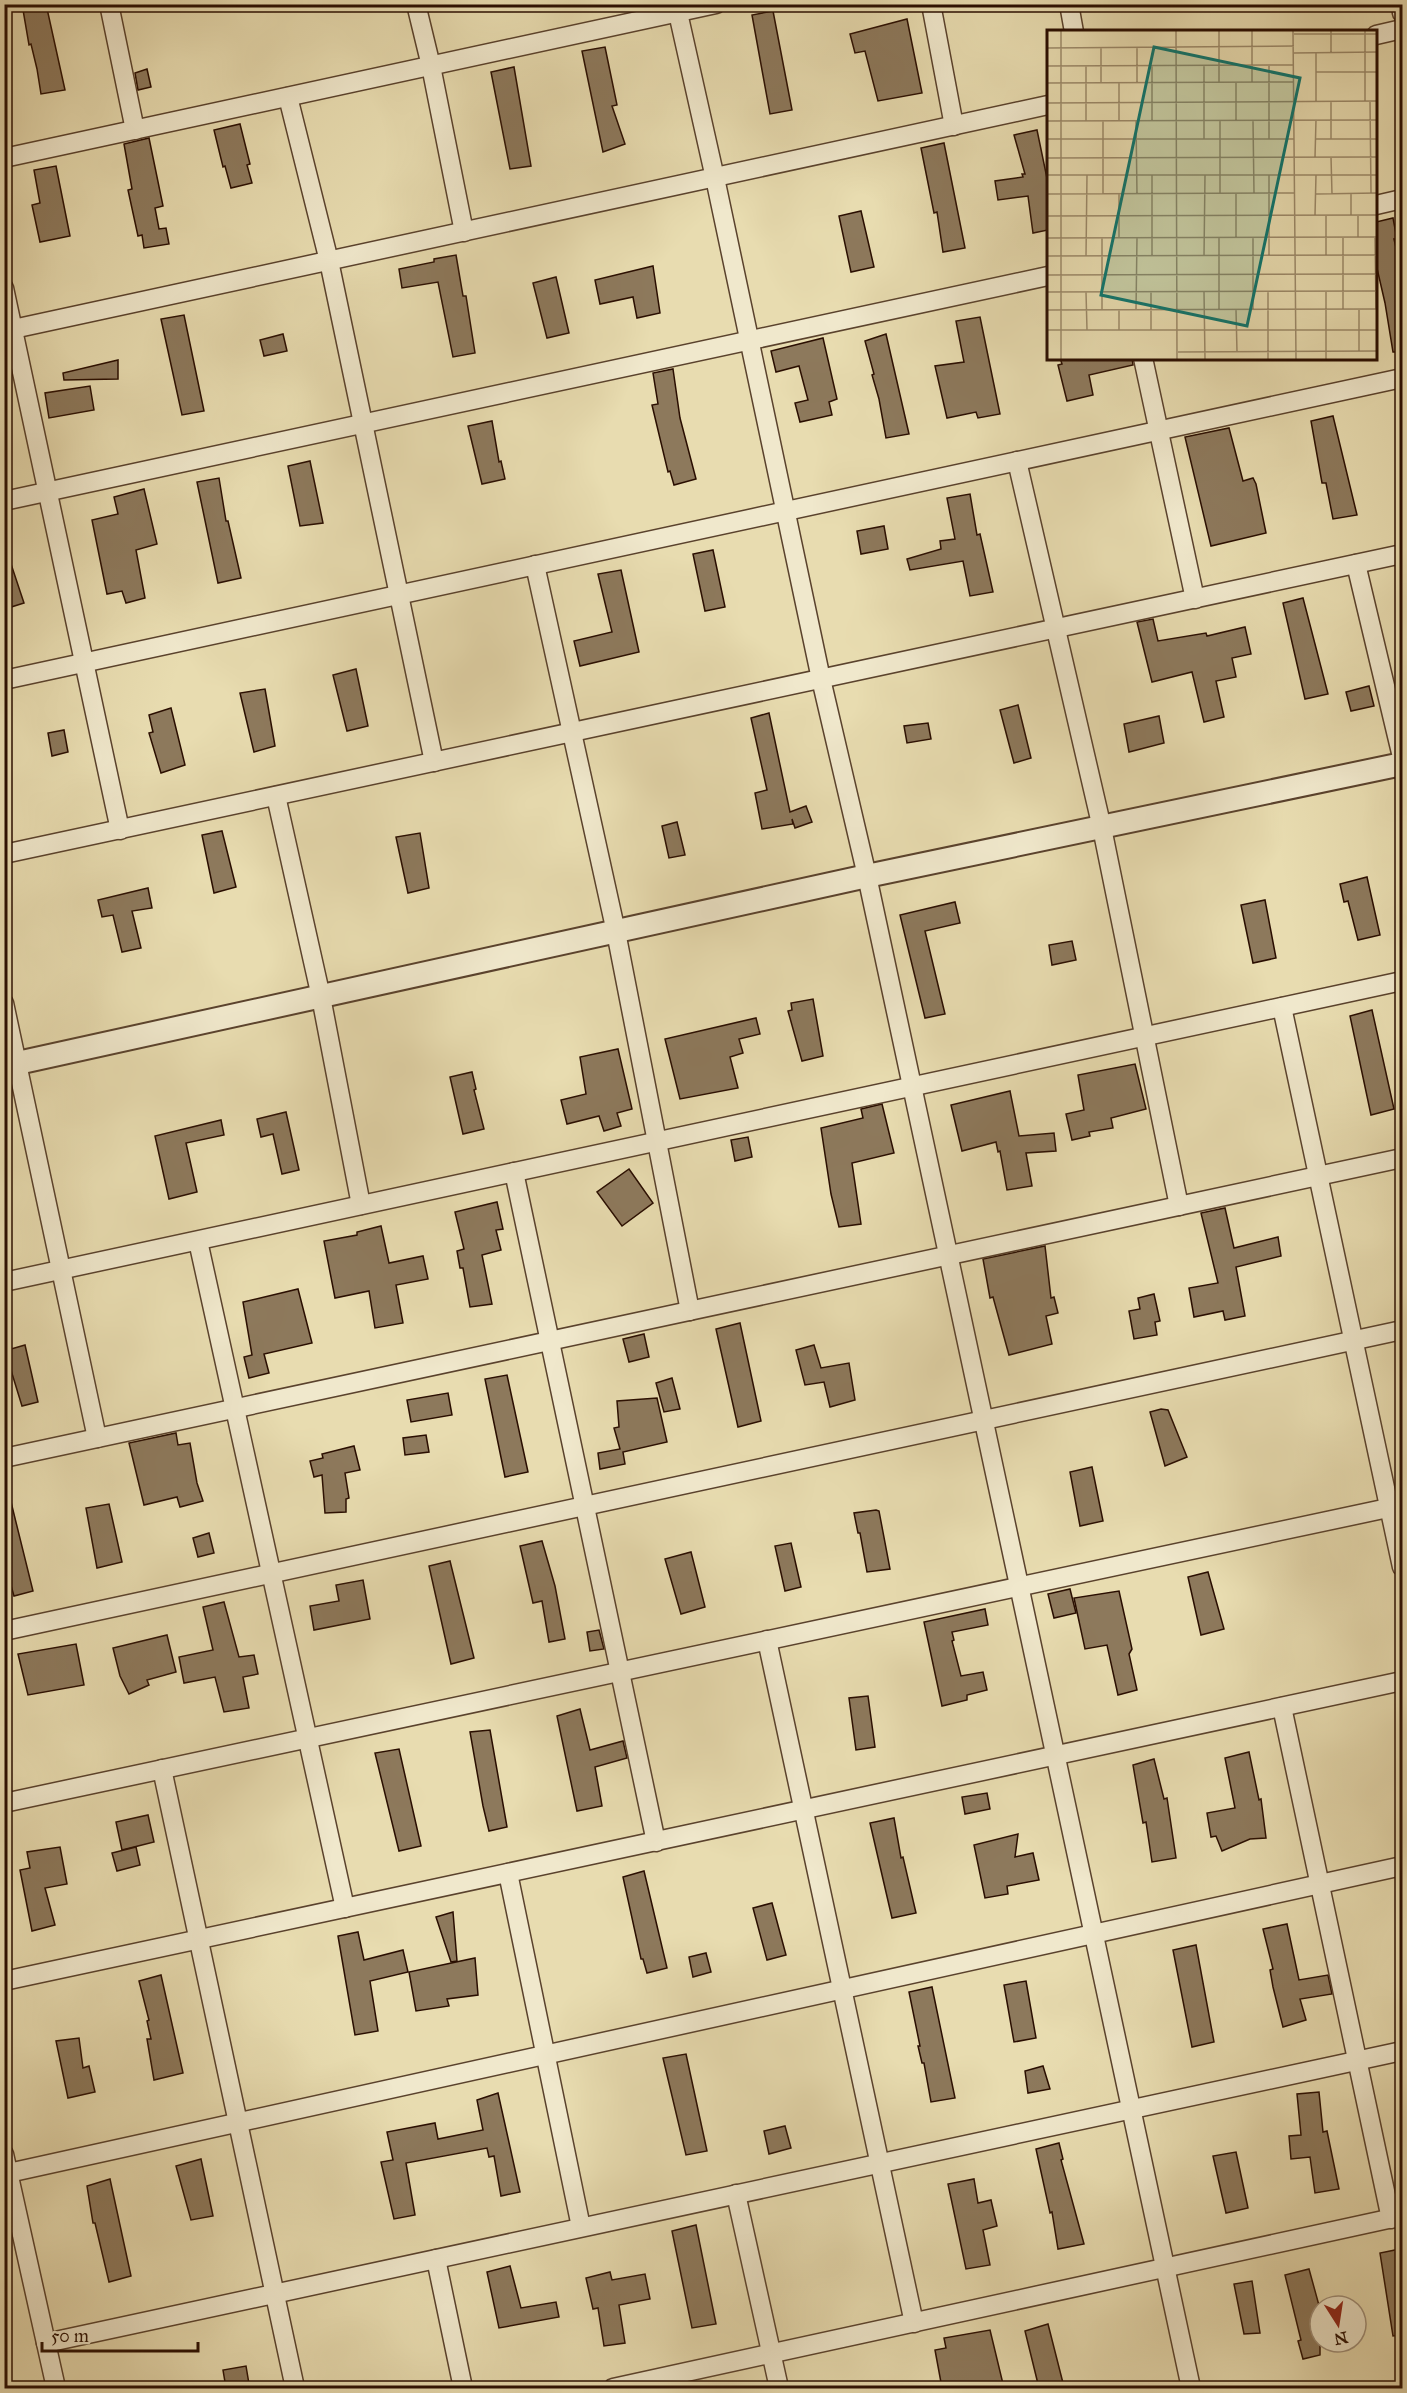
<svg xmlns="http://www.w3.org/2000/svg" width="1407" height="2393" viewBox="0 0 1407 2393" font-family="'IM FELL Great Primer',serif">
<style>
.building{fill:#8d795c;stroke:#2a0e01;stroke-width:1.5}
.lines{fill:none;stroke-linecap:round;stroke-linejoin:round}
.minor-casing{stroke:#5a422d;stroke-width:21}
.tertiary-casing{stroke:#5a422d;stroke-width:26}
.minor{stroke:#f0e8cc;stroke-width:18}
.tertiary{stroke:#f0e8cc;stroke-width:22}
.inset-road{fill:none;stroke:#9c8a6a;stroke-width:1.5}
.view{fill:#0f766e;fill-opacity:0.15;stroke:#0f766e;stroke-width:3}
.inset-edge{fill:none;stroke:#2a0e01;stroke-width:3}
</style>
<rect width="100%" height="100%" fill="#e8dcb0"/>
<filter id="stains"><feTurbulence type="fractalNoise" baseFrequency=".00333" numOctaves="4"/><feColorMatrix values="0 0 0 0 .2 0 0 0 0 .09 0 0 0 0 .02 0 0 0 .5 -.17"/></filter>
<radialGradient id="worn" r=".72"><stop offset=".6" stop-color="#630" stop-opacity="0"/><stop offset="1" stop-color="#630" stop-opacity=".3"/></radialGradient>
<g class="building">
<polygon points="22,4 46,4 65,90 41,94 37,69 31,44 29,45"/>
<polygon points="773,11 792,110 770,114 752,15"/>
<polygon points="907,19 922,93 878,101 865,51 855,53 850,34"/>
<polygon points="605,47 617,105 612,106 625,144 603,152 582,51"/>
<polygon points="514,67 531,166 510,169 491,72"/>
<polygon points="147,69 151,87 138,90 135,73"/>
<polygon points="240,124 250,164 247,165 252,183 231,188 225,166 223,167 214,130"/>
<polygon points="1037,130 1048,183 1048,230 1033,233 1028,196 998,200 995,181 1023,177 1022,174 1025,174 1014,135"/>
<polygon points="149,138 163,206 155,208 159,229 166,228 169,244 144,248 142,235 138,236 128,190 132,189 124,144"/>
<polygon points="944,143 965,248 943,252 937,212 934,213 921,148"/>
<polygon points="56,166 70,236 40,242 32,205 40,203 34,170"/>
<polygon points="861,211 874,267 851,272 839,216"/>
<polygon points="1393,218 1397,239 1394,239 1402,274 1402,352 1393,352 1385,303 1376,264 1376,222"/>
<polygon points="456,255 463,296 466,296 475,353 453,357 438,282 402,288 399,269 434,262 434,259"/>
<polygon points="653,266 660,313 637,318 633,297 600,304 595,280"/>
<polygon points="556,277 569,333 547,338 533,283"/>
<polygon points="184,315 204,411 182,415 161,319"/>
<polygon points="980,317 1000,414 978,418 976,412 947,418 935,366 964,362 956,321"/>
<polygon points="283,334 287,351 264,356 260,340"/>
<polygon points="886,334 909,434 886,438 879,399 872,375 874,374 865,341"/>
<polygon points="823,338 837,399 829,402 832,415 800,422 795,403 808,400 799,366 776,372 771,351"/>
<polygon points="1060,358 1132,358 1133,365 1089,375 1093,395 1067,401 1058,365 1062,364"/>
<polygon points="118,360 118,379 64,380 63,373"/>
<polygon points="673,369 680,418 696,479 674,485 670,471 668,472 652,405 658,404 653,373"/>
<polygon points="90,386 94,410 49,418 45,393"/>
<polygon points="1333,416 1357,515 1333,519 1326,483 1322,483 1311,421"/>
<polygon points="492,421 499,462 501,461 505,479 482,484 468,426"/>
<polygon points="1229,428 1243,481 1253,478 1256,484 1266,533 1211,546 1185,437"/>
<polygon points="310,461 323,523 300,526 288,466"/>
<polygon points="219,478 226,521 228,521 241,578 218,583 197,482"/>
<polygon points="144,489 157,544 136,550 145,598 126,603 122,591 107,594 92,520 118,514 114,497"/>
<polygon points="970,494 977,535 980,534 993,592 970,596 963,561 910,570 907,559 941,549 940,541 955,539 947,498"/>
<polygon points="884,526 888,549 861,554 857,531"/>
<polygon points="713,550 725,607 705,611 693,554"/>
<polygon points="4,555 8,555 24,603 8,608 4,599"/>
<polygon points="621,570 639,652 580,666 574,641 612,632 598,574"/>
<polygon points="1303,598 1328,694 1305,699 1283,603"/>
<polygon points="1153,619 1158,641 1206,633 1207,636 1245,627 1251,654 1232,658 1236,677 1216,681 1224,717 1204,722 1192,672 1152,682 1137,622"/>
<polygon points="356,669 368,726 347,731 333,675"/>
<polygon points="1369,686 1374,706 1351,711 1346,692"/>
<polygon points="265,689 275,746 254,752 240,693"/>
<polygon points="1018,705 1031,758 1014,763 1000,710"/>
<polygon points="171,708 185,765 161,773 149,733 153,732 149,715"/>
<polygon points="769,713 790,812 806,806 812,822 795,828 792,819 793,824 762,829 755,793 767,790 751,718"/>
<polygon points="1159,716 1164,743 1129,752 1124,724"/>
<polygon points="928,723 931,739 907,743 904,726"/>
<polygon points="64,730 68,752 52,756 48,733"/>
<polygon points="677,822 685,855 669,858 662,826"/>
<polygon points="222,831 236,887 214,893 202,835"/>
<polygon points="420,833 429,888 408,893 396,837"/>
<polygon points="1367,877 1380,935 1358,940 1348,901 1344,902 1340,884"/>
<polygon points="148,888 152,908 132,911 141,948 122,952 113,915 102,917 98,900"/>
<polygon points="1265,900 1276,958 1253,963 1241,905"/>
<polygon points="955,902 960,923 925,931 945,1014 925,1018 900,915"/>
<polygon points="1072,941 1076,960 1052,965 1049,945"/>
<polygon points="813,999 823,1056 802,1061 788,1011 792,1010 791,1003"/>
<polygon points="1372,1010 1394,1109 1371,1115 1350,1016"/>
<polygon points="756,1018 760,1034 739,1039 743,1053 730,1057 738,1088 680,1099 665,1039"/>
<polygon points="618,1049 632,1109 617,1113 621,1126 604,1131 599,1116 567,1124 561,1100 586,1094 580,1057"/>
<polygon points="1135,1064 1146,1109 1111,1118 1113,1128 1089,1132 1090,1136 1072,1140 1066,1114 1084,1110 1078,1075"/>
<polygon points="472,1072 476,1089 474,1090 484,1129 463,1134 450,1077"/>
<polygon points="1010,1091 1019,1136 1054,1133 1056,1151 1026,1153 1032,1186 1007,1190 1000,1151 998,1152 996,1142 962,1151 951,1105"/>
<polygon points="882,1104 894,1153 852,1163 861,1224 839,1227 831,1194 821,1128 863,1118 861,1109"/>
<polygon points="286,1112 299,1170 282,1174 273,1134 261,1137 257,1119"/>
<polygon points="221,1120 224,1135 186,1143 197,1192 169,1199 155,1136"/>
<polygon points="748,1137 752,1157 735,1161 731,1140"/>
<polygon points="629,1169 653,1203 622,1226 597,1192"/>
<polygon points="497,1202 503,1229 496,1230 501,1250 482,1255 492,1304 470,1307 463,1268 460,1268 457,1251 464,1249 455,1212"/>
<polygon points="1225,1208 1234,1248 1278,1237 1281,1256 1236,1267 1245,1316 1225,1320 1223,1311 1194,1317 1189,1288 1218,1283 1201,1213"/>
<polygon points="381,1226 389,1263 423,1256 428,1279 396,1285 403,1323 375,1328 369,1291 335,1298 324,1241 357,1235 357,1232"/>
<polygon points="1045,1246 1051,1298 1054,1297 1058,1313 1046,1316 1052,1344 1009,1355 993,1297 990,1298 983,1259"/>
<polygon points="298,1289 312,1343 264,1354 269,1373 249,1378 244,1357 252,1355 243,1302"/>
<polygon points="1154,1294 1160,1321 1155,1322 1157,1335 1134,1339 1129,1311 1140,1309 1138,1298"/>
<polygon points="740,1323 761,1421 738,1427 716,1329"/>
<polygon points="644,1334 649,1357 629,1362 623,1339"/>
<polygon points="25,1345 38,1402 22,1406 10,1367 4,1369 4,1351"/>
<polygon points="814,1345 821,1368 849,1363 855,1400 830,1407 824,1382 805,1385 796,1350"/>
<polygon points="507,1375 528,1472 505,1477 485,1379"/>
<polygon points="672,1378 680,1409 664,1412 656,1383"/>
<polygon points="448,1393 452,1415 411,1422 407,1400"/>
<polygon points="657,1398 667,1442 623,1452 625,1464 600,1469 598,1453 620,1449 614,1428 619,1427 617,1401"/>
<polygon points="1161,1409 1168,1410 1187,1457 1165,1466 1150,1412"/>
<polygon points="176,1433 178,1445 190,1443 197,1483 203,1501 180,1507 177,1497 144,1505 129,1443"/>
<polygon points="426,1435 429,1452 405,1455 403,1438"/>
<polygon points="354,1446 360,1470 345,1473 349,1498 346,1499 346,1512 325,1513 322,1475 314,1477 310,1461 323,1458 322,1454"/>
<polygon points="1092,1467 1103,1521 1080,1526 1070,1472"/>
<polygon points="11,1502 33,1591 14,1596 10,1582 4,1584 4,1503"/>
<polygon points="109,1504 122,1562 97,1568 86,1508"/>
<polygon points="876,1510 879,1511 890,1569 867,1572 860,1533 858,1533 854,1513"/>
<polygon points="209,1533 214,1553 198,1557 193,1538"/>
<polygon points="542,1541 555,1586 565,1639 549,1642 542,1601 533,1603 520,1546"/>
<polygon points="791,1543 801,1587 785,1591 775,1546"/>
<polygon points="691,1552 705,1607 681,1614 665,1559"/>
<polygon points="450,1561 474,1658 451,1664 429,1566"/>
<polygon points="1208,1572 1224,1629 1201,1635 1188,1577"/>
<polygon points="363,1580 370,1619 314,1630 310,1606 339,1601 336,1585"/>
<polygon points="1070,1589 1076,1613 1054,1618 1048,1594"/>
<polygon points="1119,1591 1132,1649 1129,1654 1137,1690 1118,1695 1107,1645 1085,1649 1074,1598"/>
<polygon points="224,1602 239,1657 254,1655 258,1674 243,1677 249,1708 224,1712 215,1677 184,1683 179,1657 213,1650 203,1607"/>
<polygon points="985,1609 988,1625 952,1632 954,1640 952,1641 961,1676 983,1672 987,1690 967,1695 967,1700 942,1706 924,1622"/>
<polygon points="599,1630 604,1649 590,1651 587,1632"/>
<polygon points="167,1635 176,1672 147,1680 149,1685 129,1694 120,1676 113,1648"/>
<polygon points="76,1644 84,1685 28,1695 18,1654"/>
<polygon points="868,1696 875,1747 856,1750 849,1698"/>
<polygon points="580,1709 590,1750 623,1741 627,1758 595,1767 602,1806 577,1811 557,1716"/>
<polygon points="490,1730 507,1827 489,1831 483,1806 470,1732"/>
<polygon points="399,1749 421,1846 399,1851 375,1753"/>
<polygon points="1249,1752 1259,1800 1261,1799 1266,1838 1250,1839 1222,1851 1216,1836 1211,1837 1207,1813 1235,1808 1225,1758"/>
<polygon points="1154,1759 1164,1799 1167,1798 1176,1858 1152,1862 1146,1822 1143,1823 1133,1765"/>
<polygon points="987,1793 990,1809 965,1814 962,1797"/>
<polygon points="148,1815 154,1842 122,1850 116,1822"/>
<polygon points="894,1818 901,1858 903,1857 916,1913 892,1918 870,1823"/>
<polygon points="1018,1834 1015,1857 1033,1853 1039,1880 1007,1886 1008,1894 985,1898 974,1845"/>
<polygon points="60,1847 67,1884 45,1888 55,1925 32,1931 20,1870 30,1868 27,1852"/>
<polygon points="136,1847 140,1865 117,1871 112,1853"/>
<polygon points="644,1871 667,1968 647,1973 643,1959 641,1959 623,1877"/>
<polygon points="772,1903 786,1955 767,1960 753,1908"/>
<polygon points="453,1912 457,1961 451,1962 436,1917"/>
<polygon points="1287,1924 1299,1980 1328,1975 1332,1994 1300,1999 1306,2020 1283,2027 1273,1987 1270,1970 1273,1969 1263,1929"/>
<polygon points="358,1932 364,1960 403,1950 408,1972 370,1981 378,2031 355,2035 338,1936"/>
<polygon points="1196,1945 1214,2042 1192,2047 1173,1950"/>
<polygon points="706,1953 711,1972 693,1977 689,1957"/>
<polygon points="475,1958 478,1995 447,1999 449,2006 416,2011 409,1972"/>
<polygon points="161,1975 183,2073 154,2080 147,2039 151,2039 147,2021 149,2020 139,1981"/>
<polygon points="1026,1981 1036,2038 1014,2042 1004,1985"/>
<polygon points="932,1987 955,2098 931,2102 924,2063 922,2063 918,2046 920,2046 909,1992"/>
<polygon points="79,2038 83,2068 89,2066 95,2092 68,2098 56,2041"/>
<polygon points="686,2054 707,2151 686,2155 663,2058"/>
<polygon points="1043,2066 1050,2089 1028,2093 1025,2071"/>
<polygon points="1319,2092 1323,2132 1327,2131 1339,2189 1315,2193 1310,2157 1291,2159 1289,2136 1301,2135 1297,2094"/>
<polygon points="498,2093 520,2192 501,2196 494,2156 489,2157 487,2148 406,2163 415,2215 394,2219 381,2162 393,2160 387,2132 435,2123 438,2139 483,2130 477,2100"/>
<polygon points="785,2126 791,2148 769,2154 764,2131"/>
<polygon points="1059,2143 1063,2159 1061,2160 1084,2244 1058,2249 1052,2212 1050,2213 1036,2149"/>
<polygon points="1236,2152 1248,2208 1226,2213 1213,2156"/>
<polygon points="201,2159 213,2216 191,2220 176,2166"/>
<polygon points="110,2179 131,2276 109,2282 95,2223 93,2223 87,2186"/>
<polygon points="974,2179 978,2203 991,2200 997,2226 983,2230 990,2265 966,2269 948,2184"/>
<polygon points="696,2225 716,2324 692,2328 672,2231"/>
<polygon points="1400,2249 1402,2262 1402,2335 1393,2336 1380,2253"/>
<polygon points="510,2266 521,2308 556,2302 559,2317 499,2328 487,2272"/>
<polygon points="1309,2269 1320,2309 1320,2355 1303,2359 1298,2341 1301,2340 1285,2275"/>
<polygon points="610,2272 612,2280 645,2274 650,2299 619,2305 625,2343 604,2346 598,2308 593,2309 586,2278"/>
<polygon points="1252,2281 1260,2333 1244,2334 1234,2284"/>
<polygon points="1048,2324 1063,2383 1039,2388 1025,2331"/>
<polygon points="990,2330 1004,2388 942,2388 935,2350 946,2348 944,2338"/>
<polygon points="246,2366 249,2384 226,2388 223,2370"/>
</g>
<g class="lines">
<defs>
<g id="minor">
<polyline points="109,4 135,130"/>
<polyline points="416,4 431,66 464,232"/>
<polyline points="676,4 715,178 821,679 867,876 1191,2388"/>
<polyline points="931,4 954,126"/>
<polyline points="1069,4 1074,32"/>
<polyline points="1401,4 1402,13"/>
<polyline points="1376,35 1402,29"/>
<polyline points="288,97 329,261 434,762"/>
<polyline points="4,158 716,4"/>
<polyline points="1376,205 1402,199"/>
<polyline points="4,288 120,830"/>
<polyline points="4,331 1048,105"/>
<polyline points="1143,358 1195,599"/>
<polyline points="1017,461 1102,828 1179,1206"/>
<polyline points="4,501 1048,276"/>
<polyline points="1356,564 1402,757"/>
<polyline points="535,565 616,932 690,1311"/>
<polyline points="4,680 1402,378"/>
<polyline points="276,796 321,997 361,1205"/>
<polyline points="4,854 1402,554"/>
<polyline points="4,1003 97,1438"/>
<polyline points="1282,1007 1402,1567"/>
<polyline points="514,1172 656,1842"/>
<polyline points="198,1241 345,1908"/>
<polyline points="4,1282 1402,981"/>
<polyline points="4,1458 1402,1158"/>
<polyline points="4,1631 1402,1330"/>
<polyline points="767,1640 914,2323"/>
<polyline points="1282,1707 1391,2219"/>
<polyline points="162,1769 295,2388"/>
<polyline points="4,1803 1402,1505"/>
<polyline points="508,1873 581,2227"/>
<polyline points="4,1981 1402,1681"/>
<polyline points="4,2154 56,2388"/>
<polyline points="4,2174 1402,1866"/>
<polyline points="736,2194 779,2388"/>
<polyline points="436,2259 463,2388"/>
<polyline points="46,2343 1402,2051"/>
<polyline points="613,2388 1402,2216"/>
</g>
<polyline id="tertiary" points="4,1066 867,876 1402,764"/>
</defs>
<use href="#minor" class="minor-casing"/>
<use href="#tertiary" class="tertiary-casing"/>
<use href="#minor" class="minor"/>
<use href="#tertiary" class="tertiary"/>
</g>
<g transform="translate(1047 30)">
<rect width="330" height="330" fill="#e8dcb0"/>
<path class="inset-road" d="M129 1 130 329M172 1V53M246 1 249 329M318 1V71M247 4H330M54 17V53M90 17V53M0 18 247 16M247 23 330 22M269 23V71M284 23V1M157 35V109M222 35V109M0 36 247 35M39 36V91M105 36V91M269 42H330M0 53 247 52M72 53V91M205 53V1M323 71 324 163M0 73 330 71M0 91 330 90M89 91 90 164M173 91V163M189 91V53M206 91 207 163M0 109H247M268 109H330M284 109V71M268 127 269 90M284 127 285 164M0 128 330 127M0 145H330M105 145V226M222 145V226M304 163V185M0 164 248 163M56 164V91M72 164V208M269 164 330 163M268 185 269 145M279 185V225M0 186 330 185M206 207V280M311 207V185M328 207 329 279M0 208 330 207M55 208V280M172 208V280M189 208V163M0 226 330 225M39 226 40 145M157 226 158 145M0 245 330 244M279 261V329M0 262 330 261M39 262 40 300M104 262V300M157 262 158 329M221 262V329M296 279V207M312 279V321M0 280 330 279M72 280V300M89 280 90 208M189 280 190 322M0 300H330M131 322 330 321M14 329V1"/>
<path class="view" d="M107 17 253 48 200 296 54 265Z"/>
<rect width="330" height="330" class="inset-edge"/>
</g>
<rect width="1407" height="2393" fill="none" stroke="#e8dcb0" stroke-width="24"/>
<rect x="6" y="6" width="1395" height="2381" fill="none" stroke="#2a0e01" stroke-width="3"/>
<rect x="12" y="12" width="1383" height="2369" fill="none" stroke="#2a0e01" stroke-width="1.5"/>
<g transform="translate(1338 2324) rotate(168)"><circle r="28" fill="#f0e8cc" stroke="#a1917b" stroke-width="1.5"/>
<path d="M0-4.5L10 22L0 15L-10 22Z" fill="#8f2418"/>
<text y="-9" font-size="16" font-weight="bold" text-anchor="middle" fill="#2a0e01">N</text>
</g>
<path d="M42 2342v9h156v-9" fill="none" stroke="#2a0e01" stroke-width="3"/>
<text x="51" y="2342" font-size="18" fill="#2a0e01" stroke="#f0e8cc" stroke-width="4.5" paint-order="stroke">50 m</text>
<rect width="100%" height="100%" filter="url(#stains)"/>
<rect width="100%" height="100%" fill="url(#worn)"/>
</svg>
